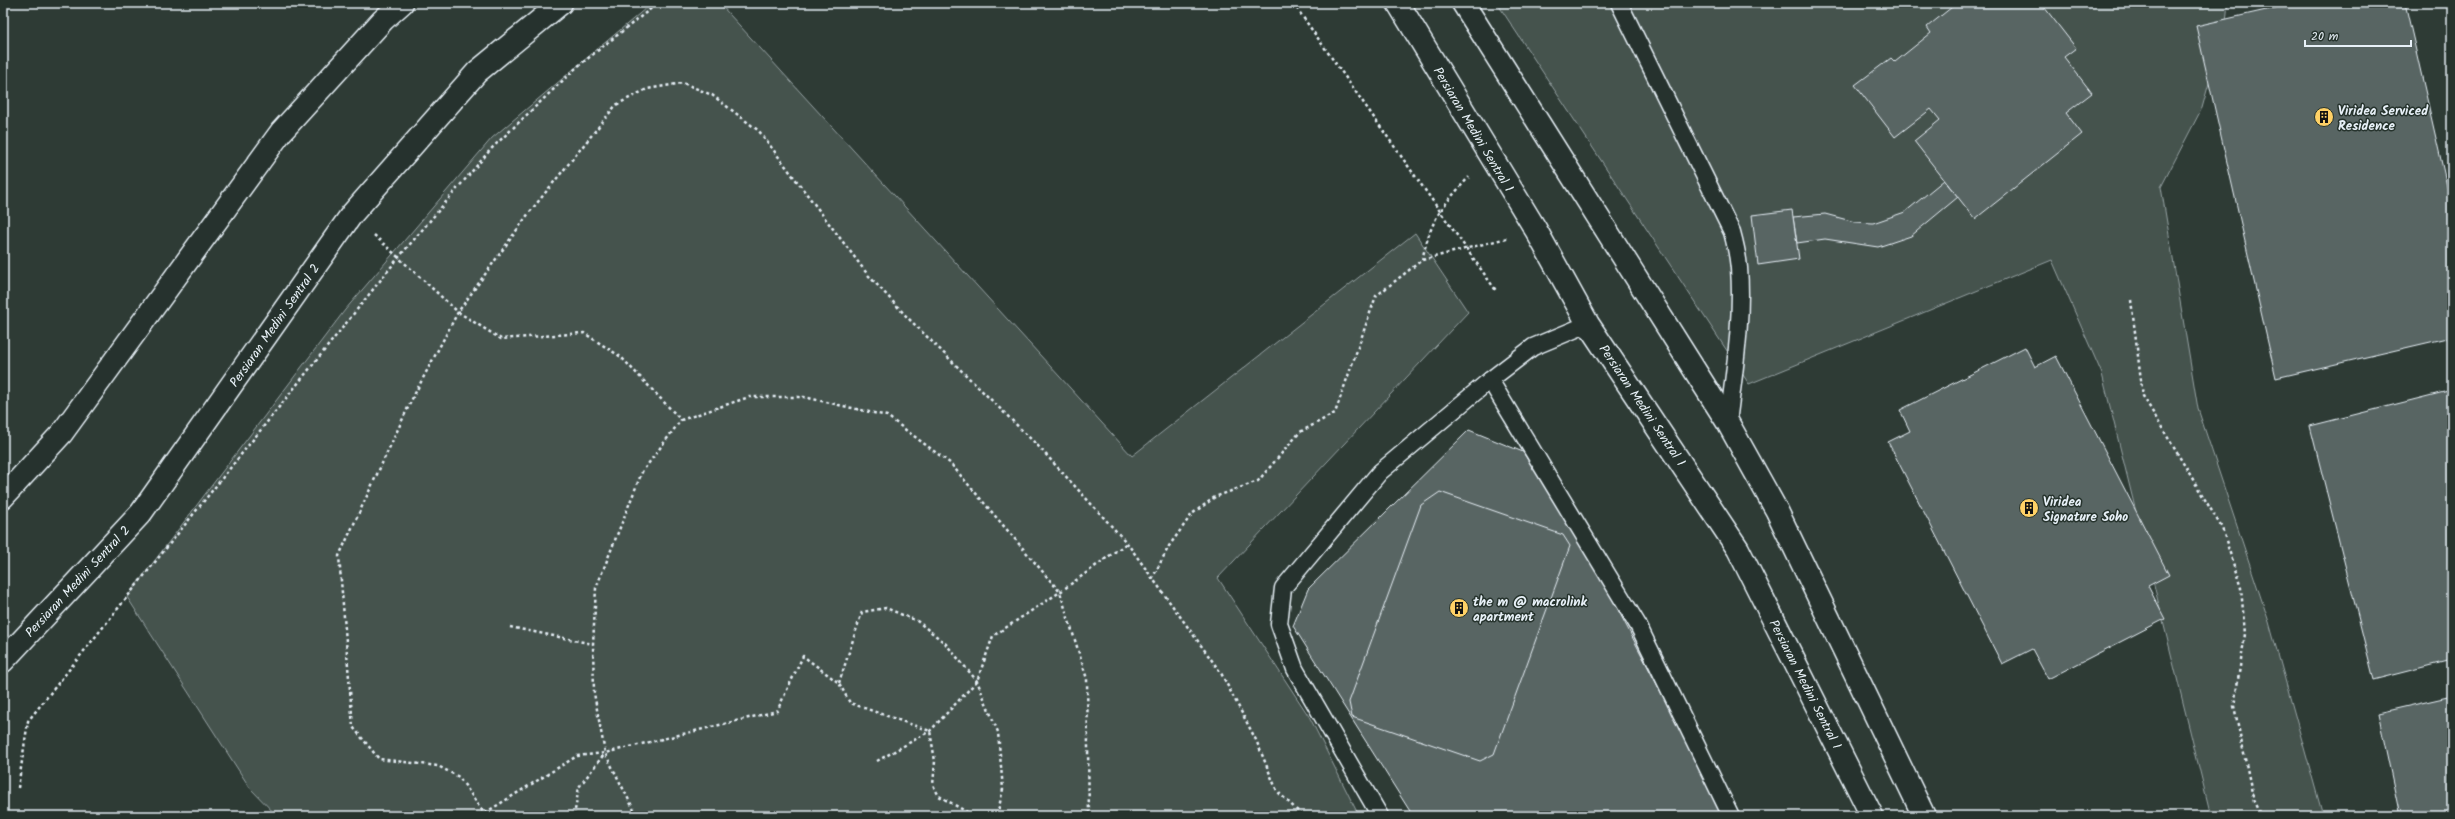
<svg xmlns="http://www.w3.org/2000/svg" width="2455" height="819" viewBox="0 0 2455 819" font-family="Kalam,sans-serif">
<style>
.green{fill:#45524e;stroke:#96a2a3}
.building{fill:#596563;stroke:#e8f1f8}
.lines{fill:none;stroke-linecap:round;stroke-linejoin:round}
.lane-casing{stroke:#e8f1f8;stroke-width:19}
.street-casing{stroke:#e8f1f8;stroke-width:25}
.secondary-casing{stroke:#e8f1f8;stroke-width:25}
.path{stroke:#e8f1f8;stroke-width:2.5;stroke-dasharray:3 3;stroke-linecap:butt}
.lane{stroke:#26332d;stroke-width:16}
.street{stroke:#26332d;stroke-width:22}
.secondary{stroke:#26332d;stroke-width:22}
.labels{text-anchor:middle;stroke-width:3;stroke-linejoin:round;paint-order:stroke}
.poi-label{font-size:13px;font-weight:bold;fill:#e8f1f8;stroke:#26332d;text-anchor:start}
.street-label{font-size:13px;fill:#e8f1f8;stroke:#26332d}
</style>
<rect width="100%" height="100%" fill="#2e3b35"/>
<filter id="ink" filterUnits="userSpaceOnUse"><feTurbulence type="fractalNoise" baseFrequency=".025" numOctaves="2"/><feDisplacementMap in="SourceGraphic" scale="8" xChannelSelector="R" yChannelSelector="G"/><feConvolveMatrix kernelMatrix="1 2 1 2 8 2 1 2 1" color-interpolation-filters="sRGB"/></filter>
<g filter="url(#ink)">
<g class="green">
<polygon points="652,3 719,3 1132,456 1415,233 1468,312 1218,578 1310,718 1359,816 277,816 250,788 127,597 345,310 492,138"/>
<polygon points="1497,3 2228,3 2226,22 2202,108 2161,187 2198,409 2269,622 2323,816 2211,816 2102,374 2052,260 1749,384"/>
</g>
<g class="building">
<polygon points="1957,3 2041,3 2076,48 2064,57 2092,93 2066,113 2082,134 1975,219 1914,141 1940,120 1931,109 1895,137 1855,85 1891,58 1895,62 1931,33 1927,27"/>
<polygon points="2297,3 2405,3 2452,208 2452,337 2276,378 2196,26"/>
<polygon points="1944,180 1958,197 1911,236 1878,247 1825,239 1797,243 1793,217 1825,214 1855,222 1873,223 1905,212"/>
<polygon points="1792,210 1799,259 1758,265 1752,215"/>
<polygon points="2025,347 2035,367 2056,356 2169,575 2148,586 2165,619 2048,679 2032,649 2002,664 1888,442 1910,431 1900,410"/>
<polygon points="2452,390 2452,660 2374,680 2310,426"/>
<polygon points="1469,430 1523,452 1591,558 1710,786 1724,816 1413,816 1293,626 1308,589"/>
<polygon points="1440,492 1563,535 1570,546 1494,754 1480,761 1352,717 1349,702 1421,505"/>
<polygon points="2452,696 2452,816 2400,816 2378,713"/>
</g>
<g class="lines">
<defs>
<g id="lane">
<path d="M1619 3 1732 232C1735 243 1738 256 1739 268 1743 319 1734 372 1728 423"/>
<polyline points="1588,324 1533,347 1490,380 1638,625 1731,816"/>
<polyline points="1380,816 1295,669 1279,624 1283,588 1380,472 1490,380"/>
</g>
<g id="street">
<polyline points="3,497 62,433 281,132 383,20 402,3"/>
<polyline points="3,661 141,513 352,214 477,72 561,3"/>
</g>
<g id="secondary">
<polyline points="1398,3 1536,230 1588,324 1738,549 1872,816"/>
<polyline points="1463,3 1728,423 1777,511 1924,816"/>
</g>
</defs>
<use href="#lane" class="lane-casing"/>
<use href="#street" class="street-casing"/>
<use href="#secondary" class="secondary-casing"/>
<g class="path">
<polyline points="1293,3 1497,292"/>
<polyline points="374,235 458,312 501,339 584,333 621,357 681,420"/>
<path d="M1422 260C1432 217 1440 209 1469 177"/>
<polyline points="2131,300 2143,396 2222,528 2241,588 2245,634 2234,706 2254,802 2261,816"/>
<polyline points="1152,579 1169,546 1192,514 1215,497 1258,481 1300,432 1335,413 1376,296 1422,260 1507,238"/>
<polyline points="510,627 593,644"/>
<polyline points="839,683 862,612 886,608 917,621 945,643 977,681 998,732 1003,789 997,816"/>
<polyline points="877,761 930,731 977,681 993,636 1060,592 1127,543"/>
<polyline points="18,788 28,721 399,257 491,149 577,67 658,3"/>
<polyline points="480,816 577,756 605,753 777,711 803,656 839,683 850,703 930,731 935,761 933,785 939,796 974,816"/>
<polyline points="486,816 459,777 438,766 379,759 353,727 339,556 412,399 458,312 529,213 616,105 647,89 683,83 712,95 759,131 868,275 908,318 1038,446 1127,543 1221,673 1256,740 1277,791 1303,816"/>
<polyline points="574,816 579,787 605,753"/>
<polyline points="637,816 605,753 594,693 593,644 596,588 642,472 681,420 749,397 804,397 887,416 950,463 1060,592 1087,679 1089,816"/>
</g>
<use href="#lane" class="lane"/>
<use href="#street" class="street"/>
<use href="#secondary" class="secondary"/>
</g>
</g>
<defs>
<symbol id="building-disc" viewBox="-11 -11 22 22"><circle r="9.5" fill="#ffd166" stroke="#26332d"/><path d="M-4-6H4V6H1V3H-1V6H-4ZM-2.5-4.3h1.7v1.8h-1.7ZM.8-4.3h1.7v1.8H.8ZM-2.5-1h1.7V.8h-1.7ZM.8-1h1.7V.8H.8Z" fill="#111"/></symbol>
</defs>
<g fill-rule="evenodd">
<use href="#building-disc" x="2313" y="106" width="22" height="22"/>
<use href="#building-disc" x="2018" y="497" width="22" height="22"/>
<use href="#building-disc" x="1448" y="597" width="22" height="22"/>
</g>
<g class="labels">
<g class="poi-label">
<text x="2338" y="115">Viridea Serviced<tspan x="2338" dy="15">Residence</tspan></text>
<text x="2043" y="506">Viridea<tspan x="2043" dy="15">Signature Soho</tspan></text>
<text x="1473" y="606">the m @ macrolink<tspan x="1473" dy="15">apartment</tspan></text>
</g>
<g class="street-label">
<text transform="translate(1474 129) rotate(59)" y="5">Persiaran Medini Sentral 1</text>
<text transform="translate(274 325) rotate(-55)" y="5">Persiaran Medini Sentral 2</text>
<text transform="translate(1643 405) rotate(56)" y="5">Persiaran Medini Sentral 1</text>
<text transform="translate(77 581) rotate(-47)" y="5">Persiaran Medini Sentral 2</text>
<text transform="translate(1806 684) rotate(63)" y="5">Persiaran Medini Sentral 1</text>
</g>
</g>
<rect width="2455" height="819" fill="none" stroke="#26332d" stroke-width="16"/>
<rect x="8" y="8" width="2439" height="803" fill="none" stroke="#e8f1f8" stroke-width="1.5" filter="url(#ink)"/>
<path d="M2305 40v6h106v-6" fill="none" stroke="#e8f1f8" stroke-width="2"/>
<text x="2311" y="40" font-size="12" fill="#e8f1f8" stroke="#26332d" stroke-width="3" paint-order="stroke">20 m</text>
</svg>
